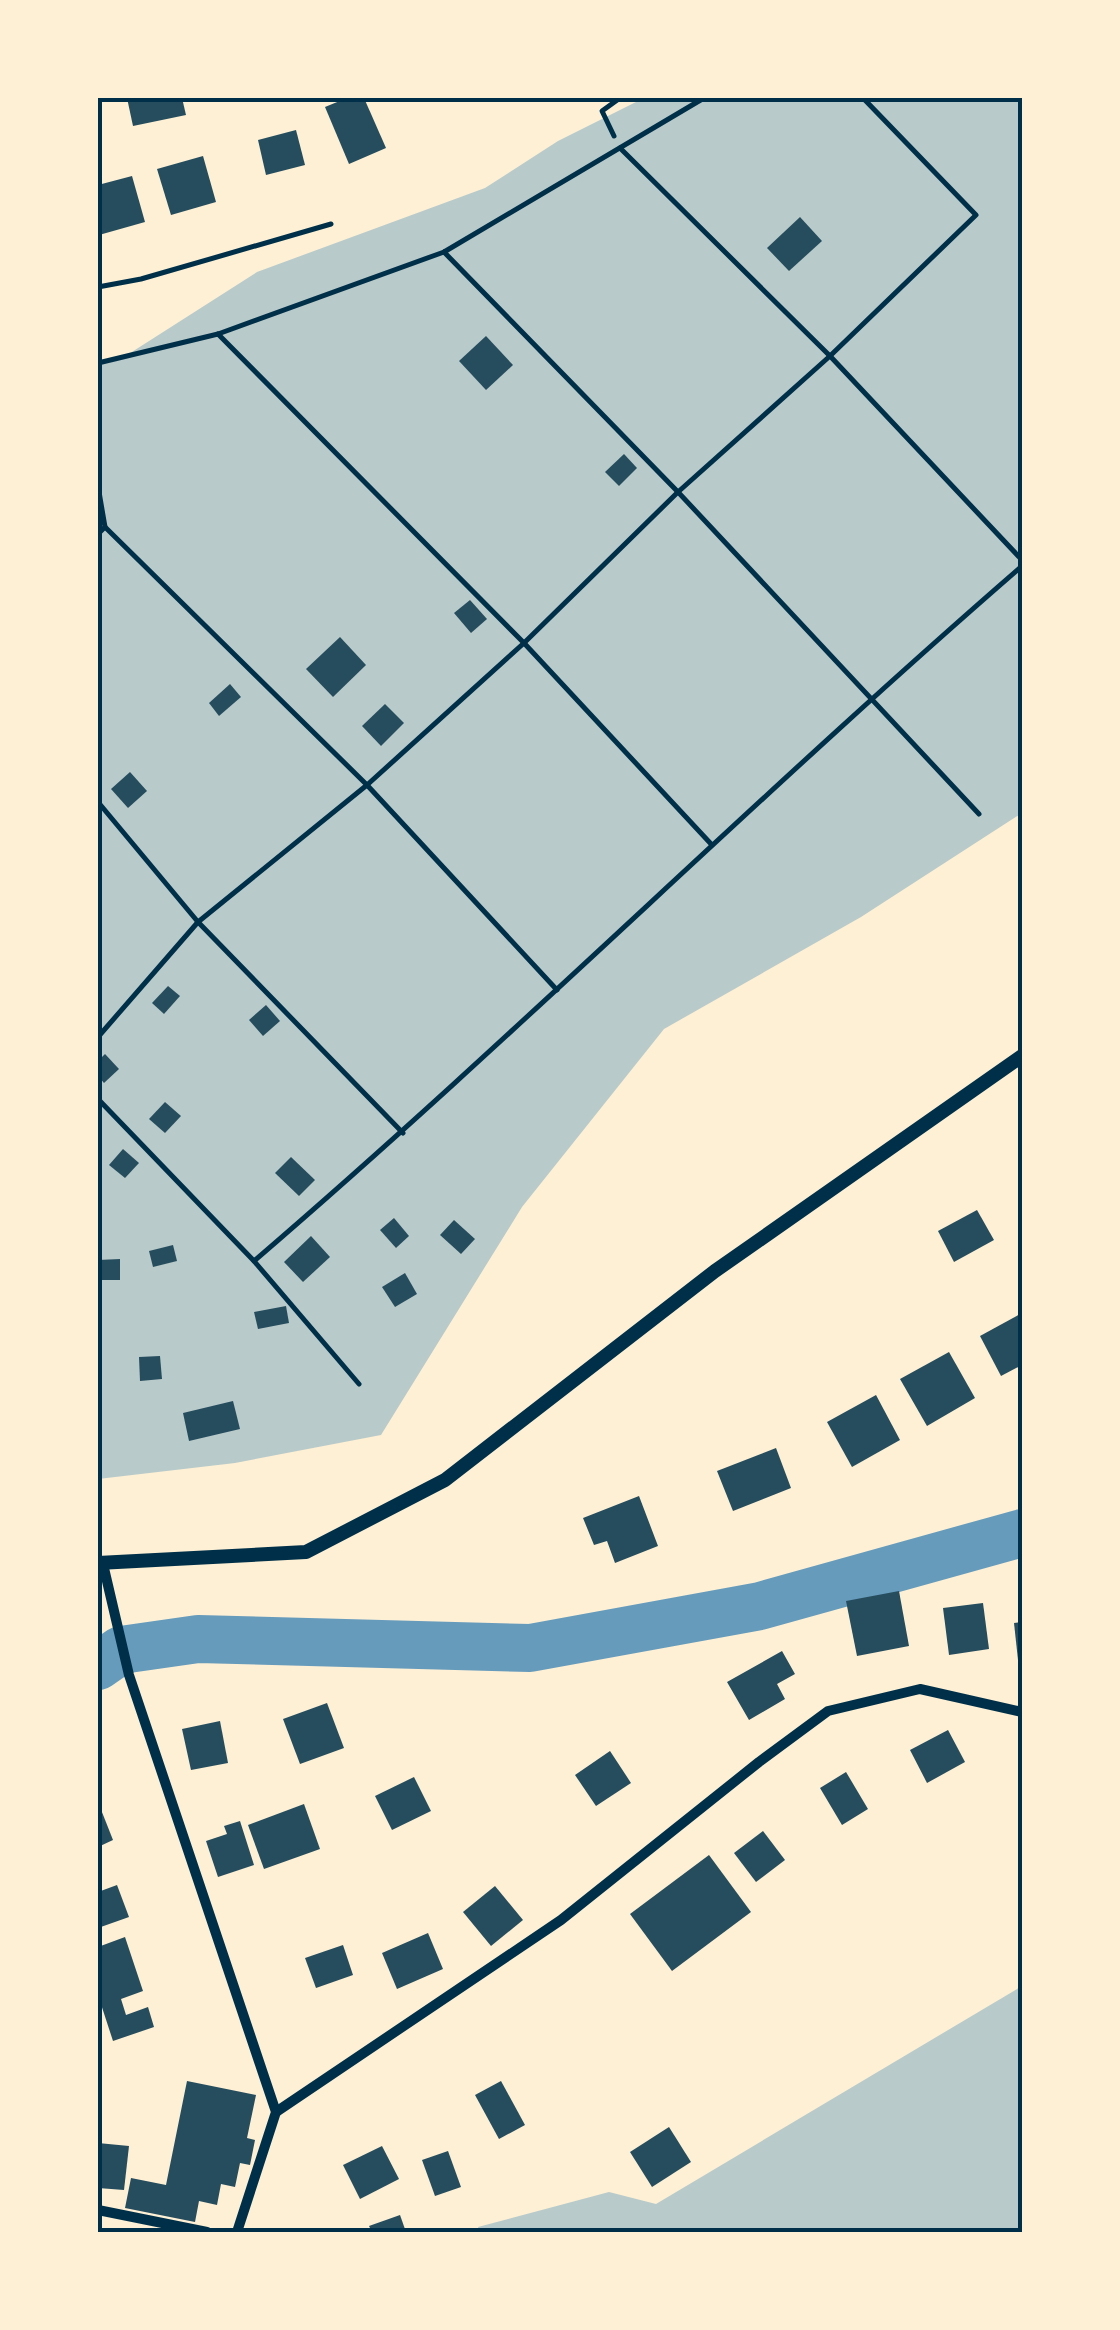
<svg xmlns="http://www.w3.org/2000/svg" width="1120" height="2330" viewBox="0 0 1120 2330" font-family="'Alegreya Sans',sans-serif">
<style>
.green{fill:#b9caca}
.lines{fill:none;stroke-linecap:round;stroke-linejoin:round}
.river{stroke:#669bbc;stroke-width:48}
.building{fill:#264d5e}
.path{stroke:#003049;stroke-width:5}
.service{stroke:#003049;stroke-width:5}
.minor{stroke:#003049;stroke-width:10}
.tertiary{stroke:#003049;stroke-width:14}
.neatline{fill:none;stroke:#003049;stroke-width:4}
</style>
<rect width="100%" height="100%" fill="#fdf0d5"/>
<g class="green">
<polygon points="644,98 1022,98 1022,813 861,917 664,1029 522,1207 381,1435 235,1463 98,1479 98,364 124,357 257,272 485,188 558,141"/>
<polygon points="1022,1986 1022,2232 480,2232 478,2227 609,2192 656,2204"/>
</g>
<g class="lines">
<polyline class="river" points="98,1666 121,1650 198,1639 530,1648 760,1606 1022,1533"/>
</g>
<g class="building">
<polygon points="127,98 182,98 186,115 133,126"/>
<polygon points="347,98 364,98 386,148 349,164 325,107"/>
<polygon points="296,130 305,165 266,175 258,140"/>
<polygon points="203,156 216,202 171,215 157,169"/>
<polygon points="132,176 145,222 99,235 98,185"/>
<polygon points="800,217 822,241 789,271 767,248"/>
<polygon points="486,336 513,365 486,390 459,361"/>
<polygon points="624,454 637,468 619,486 605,472"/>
<polygon points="470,600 487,619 471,633 454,613"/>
<polygon points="340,637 366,665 333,697 306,669"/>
<polygon points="230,684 241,697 219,716 209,703"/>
<polygon points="385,704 404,723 381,746 362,726"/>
<polygon points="130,772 147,791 128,808 111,789"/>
<polygon points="168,986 180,996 164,1014 152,1003"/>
<polygon points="266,1005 280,1021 263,1036 249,1020"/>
<polygon points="105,1054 119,1069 104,1083 98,1076 98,1061"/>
<polygon points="165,1102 181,1116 165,1133 149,1119"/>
<polygon points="123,1149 139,1163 125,1178 109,1165"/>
<polygon points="291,1157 315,1180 299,1196 275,1173"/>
<polygon points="977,1210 994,1240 954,1262 938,1231"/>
<polygon points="394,1218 409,1236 396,1248 380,1230"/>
<polygon points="454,1220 475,1239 461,1254 440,1235"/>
<polygon points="311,1236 330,1257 303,1282 284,1262"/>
<polygon points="173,1245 177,1261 153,1267 149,1251"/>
<polygon points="120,1259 120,1280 98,1280 98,1260"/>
<polygon points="405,1273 417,1294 395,1307 382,1287"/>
<polygon points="286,1306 289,1323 258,1329 254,1312"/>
<polygon points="1022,1313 1022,1365 1001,1376 980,1336"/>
<polygon points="949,1352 975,1398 927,1426 900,1379"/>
<polygon points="160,1356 162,1379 140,1381 139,1357"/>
<polygon points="876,1395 900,1440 852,1467 827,1422"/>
<polygon points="233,1401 240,1429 189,1441 183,1413"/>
<polygon points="776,1448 791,1488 733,1511 717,1471"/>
<polygon points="639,1496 658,1546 615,1563 607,1541 594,1545 583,1518"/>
<polygon points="899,1591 909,1646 857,1656 846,1601"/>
<polygon points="983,1603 989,1649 949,1655 943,1608"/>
<polygon points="1022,1622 1022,1659 1018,1660 1014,1623"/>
<polygon points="782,1651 795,1674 777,1684 785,1699 749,1720 727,1682"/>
<polygon points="327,1703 344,1748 300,1764 283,1719"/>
<polygon points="220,1721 228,1763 191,1770 182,1729"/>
<polygon points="948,1730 965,1762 927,1783 910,1750"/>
<polygon points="610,1751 631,1783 596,1806 575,1775"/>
<polygon points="846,1772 868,1809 842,1825 820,1788"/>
<polygon points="414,1777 431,1811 392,1830 375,1796"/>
<polygon points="98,1802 113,1840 98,1847"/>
<polygon points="304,1804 320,1849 264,1869 248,1825"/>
<polygon points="240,1821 254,1865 218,1877 206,1841 227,1834 224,1826"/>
<polygon points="763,1831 785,1860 756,1882 734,1853"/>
<polygon points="709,1855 751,1912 672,1971 630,1914"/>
<polygon points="117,1885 129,1917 98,1928 98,1892"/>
<polygon points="495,1886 523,1920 491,1946 463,1912"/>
<polygon points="428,1933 443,1969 397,1989 382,1953"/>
<polygon points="125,1937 143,1991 121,1999 126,2015 148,2007 154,2027 113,2041 98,1995 98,1947"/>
<polygon points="343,1945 353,1975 316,1988 305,1958"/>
<polygon points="187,2081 256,2095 247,2138 255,2140 250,2165 240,2163 235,2187 221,2184 217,2205 199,2201 195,2222 125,2208 131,2178 166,2185"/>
<polygon points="501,2081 525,2125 499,2139 475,2095"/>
<polygon points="669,2127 691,2162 652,2187 630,2152"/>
<polygon points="98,2143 129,2146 124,2190 98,2188"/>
<polygon points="382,2146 399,2179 360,2199 343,2165"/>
<polygon points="448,2151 461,2187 435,2196 422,2160"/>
<polygon points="400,2215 406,2232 372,2232 369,2226"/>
</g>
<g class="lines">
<g class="path">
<polyline points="614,136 602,111 620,98"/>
<polyline points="98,287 141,279 331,224"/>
</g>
<g class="service">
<polyline points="620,148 830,356 1022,560"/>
<polyline points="444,252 678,492 979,814"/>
<polyline points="218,334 524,643 712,845"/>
<polyline points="98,363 218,334 444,252 704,98"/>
<polyline points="98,486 105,527 98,534"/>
<polyline points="105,527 367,785 557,990"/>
<polyline points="98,802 198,922 403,1133"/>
<polyline points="98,1037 198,922 367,785 524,643 678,492 830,356 976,215 863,98"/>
<path d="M98 1099 254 1261C516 1036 761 792 1022 566"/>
<polyline points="254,1261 359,1384"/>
</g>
<g class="minor">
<polyline points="103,1564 129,1675 276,2112 237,2232"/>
<polyline points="276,2112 561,1920 759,1762 828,1711 920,1689 1022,1712"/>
<polyline points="98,2210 207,2232"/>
</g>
<polyline class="tertiary" points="98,1563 306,1552 445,1480 715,1271 1022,1056"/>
</g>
<rect width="1120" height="2330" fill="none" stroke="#fdf0d5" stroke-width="200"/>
<rect x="100" y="100" width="920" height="2130" class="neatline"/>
</svg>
